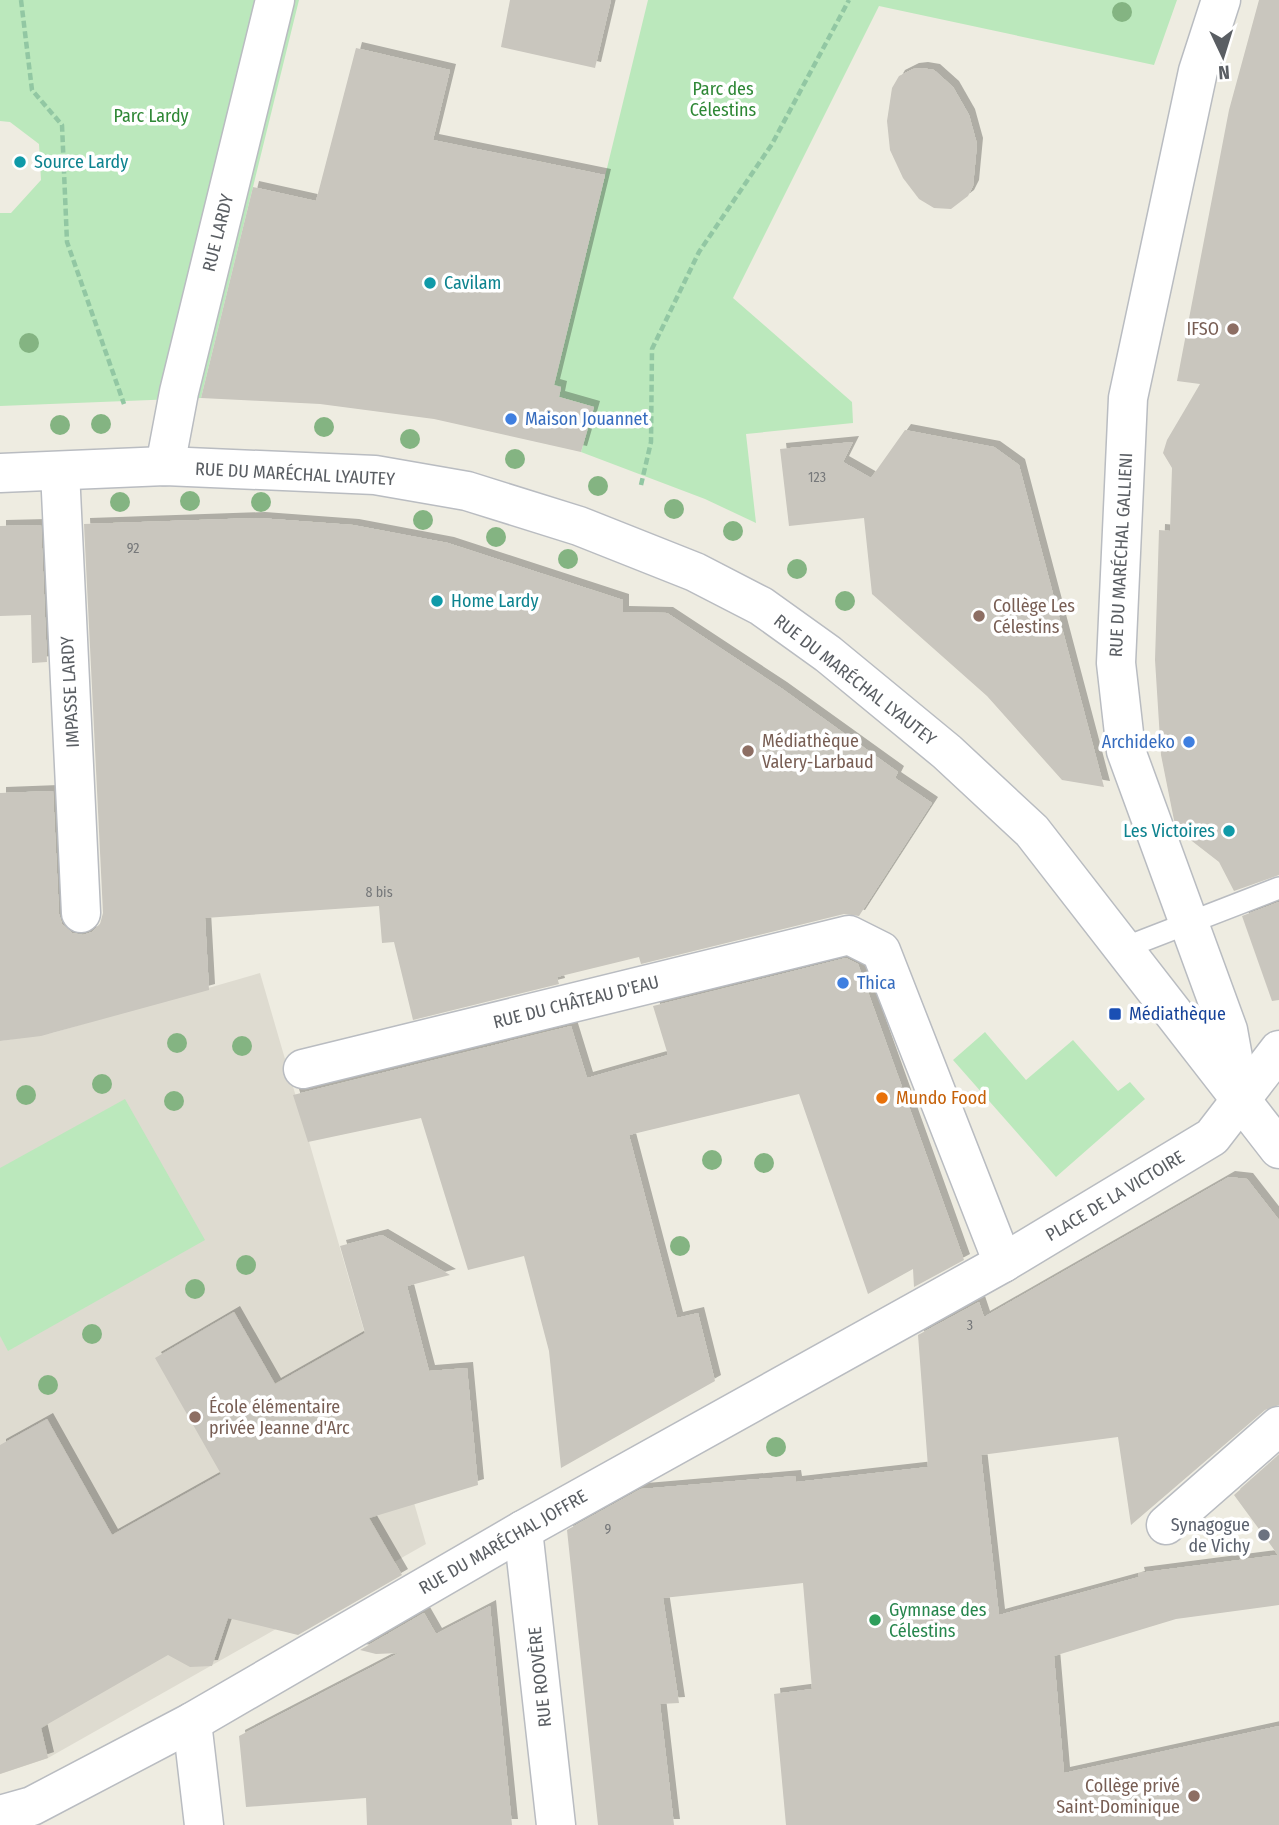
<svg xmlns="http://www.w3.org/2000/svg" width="1279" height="1825" viewBox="0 0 1279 1825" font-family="'Fira Sans Condensed',sans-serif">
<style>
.education{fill:#dedbd0}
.green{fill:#bbe8bc}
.building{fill:#c9c6be;filter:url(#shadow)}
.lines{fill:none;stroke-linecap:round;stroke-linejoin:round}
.service-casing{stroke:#b9bcc1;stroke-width:24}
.minor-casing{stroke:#b9bcc1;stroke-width:41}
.tertiary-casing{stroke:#b9bcc1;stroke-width:41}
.path{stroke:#92c7a3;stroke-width:4.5;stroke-dasharray:7 3.5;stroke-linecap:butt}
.service{stroke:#fff;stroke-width:21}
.minor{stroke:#fff;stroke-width:38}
.tertiary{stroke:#fff;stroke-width:38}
.tree{fill:#84b482}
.culture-dot{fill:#0f9aa8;stroke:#fff;stroke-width:2.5}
.education-dot{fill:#8d6e63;stroke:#fff;stroke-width:2.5}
.shop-dot{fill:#3f7fe0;stroke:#fff;stroke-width:2.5}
.transit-dot{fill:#1a4fb4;stroke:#fff;stroke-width:2.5}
.food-dot{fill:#e8710a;stroke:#fff;stroke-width:2.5}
.worship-dot{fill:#6b7280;stroke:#fff;stroke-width:2.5}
.leisure-dot{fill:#2e9e5b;stroke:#fff;stroke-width:2.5}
.labels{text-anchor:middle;stroke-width:7;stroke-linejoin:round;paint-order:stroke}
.number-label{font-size:14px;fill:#76787a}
.park-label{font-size:18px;fill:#2e8735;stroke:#fff}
.culture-label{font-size:18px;fill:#0d838f;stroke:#fff;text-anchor:start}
.street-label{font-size:18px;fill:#5a5e63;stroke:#fff}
.education-label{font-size:18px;fill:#785e54;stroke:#fff;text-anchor:start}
.shop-label{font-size:18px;fill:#366cbe;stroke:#fff;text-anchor:start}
.transit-label{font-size:18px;fill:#164399;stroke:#fff;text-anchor:start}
.food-label{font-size:18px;fill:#c56008;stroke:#fff;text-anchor:start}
.worship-label{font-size:18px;fill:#5b616d;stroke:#fff;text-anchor:end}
.leisure-label{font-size:18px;fill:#27864d;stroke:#fff;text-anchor:start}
</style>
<defs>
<filter id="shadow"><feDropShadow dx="6" dy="-6" stdDeviation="0" flood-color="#0004"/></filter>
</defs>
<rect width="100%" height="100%" fill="#eeece1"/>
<polygon class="education" points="260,973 426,1544 48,1758 0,1774 0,1041 52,1033"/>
<g class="green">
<polygon points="0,0 299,0 201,398 0,406 0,213 11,213 41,180 39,144 10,122 0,121"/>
<polygon points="648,0 1177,0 1154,65 879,6 733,298 852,402 853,423 746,434 756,523 705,499 581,452 594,407 559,397 561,388 554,385"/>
<polygon points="985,1032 1026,1080 1073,1040 1118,1091 1130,1082 1145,1099 1056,1177 953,1060"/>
<polygon points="125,1099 205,1240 8,1351 0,1336 0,1168"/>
</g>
<g class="building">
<polygon points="510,0 611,0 595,68 501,47"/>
<polygon points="1259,0 1279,0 1279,875 1234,891 1219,862 1179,831 1174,820 1161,755 1155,660 1157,596 1159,530 1170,531 1172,468 1163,453 1167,440 1200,384 1177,381 1229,110"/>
<polygon points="356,48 450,70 433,140 605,175 554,385 561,387 559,397 594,407 581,452 434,419 320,404 201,398 253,187 316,201"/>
<polygon points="922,68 934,70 953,87 969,115 977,144 973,186 968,196 951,209 934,208 919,199 903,178 890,150 887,121 892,88 899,76 913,69"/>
<polygon points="905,430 994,447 1019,465 1104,787 1062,780 987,696 872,594 864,518 789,526 780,449 853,442 843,462 871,478"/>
<polygon points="259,518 353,525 448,543 623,600 623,612 667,613 781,688 898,772 895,778 932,803 859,916 844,914 641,964 639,957 557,977 559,984 413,1020 394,942 382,943 379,906 205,918 209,990 41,1036 0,1041 0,793 53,791 59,914 62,924 72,933 83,935 92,932 100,924 103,913 84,524"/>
<polygon points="41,525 47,662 32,663 31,615 0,616 0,526"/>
<polygon points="1279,902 1279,1000 1272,1001 1242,916"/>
<polygon points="846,958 858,964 964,1260 914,1287 913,1269 868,1294 799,1094 629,1135 677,1318 698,1313 715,1381 561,1468 549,1351 524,1256 468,1270 421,1118 308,1142 293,1095 571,1026 587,1078 668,1055 653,1006"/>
<polygon points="1229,1177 1247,1179 1279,1220 1279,1405 1265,1410 1131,1525 1118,1437 981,1455 999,1615 1139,1577 1138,1573 1278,1555 1234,1495 1279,1455 1279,1605 1176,1619 1054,1656 1064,1773 1279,1726 1279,1825 786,1825 774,1694 812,1689 803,1583 663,1598 679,1703 660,1704 674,1825 598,1825 567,1530 641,1489 795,1476 796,1482 928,1467 918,1335 979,1302 984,1317"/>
<polygon points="382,1235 450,1275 407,1286 429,1371 467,1368 478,1485 369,1518 402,1575 298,1635 228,1618 212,1666 190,1667 168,1655 41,1728 48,1758 0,1774 0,1445 47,1419 112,1535 221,1474 155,1358 234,1312 275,1384 365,1333 340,1246"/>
<polygon points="490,1606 512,1825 367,1825 366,1798 246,1807 239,1736 399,1653 376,1654 360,1650 424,1613 436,1634"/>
</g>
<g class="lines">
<defs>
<polyline id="service" points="1124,948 1279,888"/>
<g id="minor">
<polyline points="1221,0 1198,71 1128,398 1116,663 1126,751 1228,1030 1241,1102"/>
<polyline points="165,466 179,392 275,0"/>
<polyline points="60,471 81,913"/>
<polyline points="303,1069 849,935 881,951 1003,1263"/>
<polyline points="1166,1525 1279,1426"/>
<polyline points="523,1530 556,1825"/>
<polyline points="192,1722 204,1825"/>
<polyline points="0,1815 32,1806 192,1722 523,1530 1003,1263 1212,1137 1279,1050"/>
</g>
<polyline id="tertiary" points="0,473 165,466 375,475 467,491 579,526 695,572 761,606 828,654 947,752 1032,831 1279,1149"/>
</defs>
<use href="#service" class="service-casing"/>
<use href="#minor" class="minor-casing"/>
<use href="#tertiary" class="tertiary-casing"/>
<g class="path">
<polyline points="21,0 32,90 62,125 67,242 124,404"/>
<polyline points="641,485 651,442 652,349 699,252 772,144 849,0"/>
</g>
<use href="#service" class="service"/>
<use href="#minor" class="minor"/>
<use href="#tertiary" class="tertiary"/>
</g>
<g class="tree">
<circle cx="1122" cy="12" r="10"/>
<circle cx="29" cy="343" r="10"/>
<circle cx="101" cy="424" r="10"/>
<circle cx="60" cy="425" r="10"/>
<circle cx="324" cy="427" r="10"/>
<circle cx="410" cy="439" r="10"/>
<circle cx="515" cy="459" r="10"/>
<circle cx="598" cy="486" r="10"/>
<circle cx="190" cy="501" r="10"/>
<circle cx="120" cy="502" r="10"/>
<circle cx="261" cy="502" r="10"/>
<circle cx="674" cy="509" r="10"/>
<circle cx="423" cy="520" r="10"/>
<circle cx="733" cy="531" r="10"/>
<circle cx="496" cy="537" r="10"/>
<circle cx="568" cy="559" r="10"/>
<circle cx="797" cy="569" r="10"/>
<circle cx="845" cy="601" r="10"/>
<circle cx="177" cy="1043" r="10"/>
<circle cx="242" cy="1046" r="10"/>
<circle cx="102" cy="1084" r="10"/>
<circle cx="26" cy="1095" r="10"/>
<circle cx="174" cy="1101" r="10"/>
<circle cx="712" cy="1160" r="10"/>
<circle cx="764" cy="1163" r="10"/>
<circle cx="680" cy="1246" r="10"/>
<circle cx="246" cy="1265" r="10"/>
<circle cx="195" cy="1289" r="10"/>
<circle cx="92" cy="1334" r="10"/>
<circle cx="48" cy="1385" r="10"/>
<circle cx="776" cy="1447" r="10"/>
</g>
<g class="culture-dot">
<circle cx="20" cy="162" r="7"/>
<circle cx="430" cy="283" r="7"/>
<circle cx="437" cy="601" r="7"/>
<circle cx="1229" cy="831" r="7"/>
</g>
<g class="education-dot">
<circle cx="1233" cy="329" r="7"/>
<circle cx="979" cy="616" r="7"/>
<circle cx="748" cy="751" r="7"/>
<circle cx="195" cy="1417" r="7"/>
<circle cx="1194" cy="1796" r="7"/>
</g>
<g class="shop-dot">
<circle cx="511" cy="419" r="7"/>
<circle cx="1189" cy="742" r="7"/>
<circle cx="843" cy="983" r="7"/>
</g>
<rect class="transit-dot" x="1108" y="1007" width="14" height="14" rx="3.5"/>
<circle class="food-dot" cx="882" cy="1098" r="7"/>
<circle class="worship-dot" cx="1264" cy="1535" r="7"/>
<circle class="leisure-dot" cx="875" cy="1620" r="7"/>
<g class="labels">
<g class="number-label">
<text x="817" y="482">123</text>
<text x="133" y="553">92</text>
<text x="379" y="897">8 bis</text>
<text x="970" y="1330">3</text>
<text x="608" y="1534">9</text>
</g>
<g class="park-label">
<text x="723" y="95">Parc des<tspan x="723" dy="21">Célestins</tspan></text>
<text x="151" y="122">Parc Lardy</text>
</g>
<g class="culture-label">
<text x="34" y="168">Source Lardy</text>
<text x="444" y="289">Cavilam</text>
<text x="451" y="607">Home Lardy</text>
<text x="1215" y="837" text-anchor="end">Les Victoires</text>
</g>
<g class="street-label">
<text transform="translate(218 233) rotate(-76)" y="6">RUE LARDY</text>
<text transform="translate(295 474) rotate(3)" y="6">RUE DU MARÉCHAL LYAUTEY</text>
<text transform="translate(1121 555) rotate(-87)" y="6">RUE DU MARÉCHAL GALLIENI</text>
<text transform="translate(855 680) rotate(38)" y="6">RUE DU MARÉCHAL LYAUTEY</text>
<text transform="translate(70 692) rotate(-93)" y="6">IMPASSE LARDY</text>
<text transform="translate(576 1002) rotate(-14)" y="6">RUE DU CHÂTEAU D'EAU</text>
<text transform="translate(1115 1196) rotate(-31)" y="6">PLACE DE LA VICTOIRE</text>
<text transform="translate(503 1542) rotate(-30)" y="6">RUE DU MARÉCHAL JOFFRE</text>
<text transform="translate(540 1677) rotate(-96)" y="6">RUE ROOVÈRE</text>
</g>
<g class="education-label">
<text x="1219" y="335" text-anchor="end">IFSO</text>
<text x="993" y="612">Collège Les<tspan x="993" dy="21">Célestins</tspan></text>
<text x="762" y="747">Médiathèque<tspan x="762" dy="21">Valery-Larbaud</tspan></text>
<text x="209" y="1413">École élémentaire<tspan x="209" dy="21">privée Jeanne d'Arc</tspan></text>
<text x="1180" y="1792" text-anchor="end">Collège privé<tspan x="1180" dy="21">Saint-Dominique</tspan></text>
</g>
<g class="shop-label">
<text x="525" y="425">Maison Jouannet</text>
<text x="1175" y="748" text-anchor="end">Archideko</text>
<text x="857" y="989">Thica</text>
</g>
<g class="transit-label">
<text x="1129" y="1020">Médiathèque</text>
</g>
<g class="food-label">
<text x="896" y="1104">Mundo Food</text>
</g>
<g class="worship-label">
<text x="1250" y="1531">Synagogue<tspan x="1250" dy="21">de Vichy</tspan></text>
</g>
<g class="leisure-label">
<text x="889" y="1616">Gymnase des<tspan x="889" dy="21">Célestins</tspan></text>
</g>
</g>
<g transform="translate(1223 56) rotate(176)" stroke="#ffffff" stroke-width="5" paint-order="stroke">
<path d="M0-5L12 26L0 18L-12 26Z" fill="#5a5e63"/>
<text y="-10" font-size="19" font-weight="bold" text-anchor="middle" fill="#5a5e63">N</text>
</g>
</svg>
